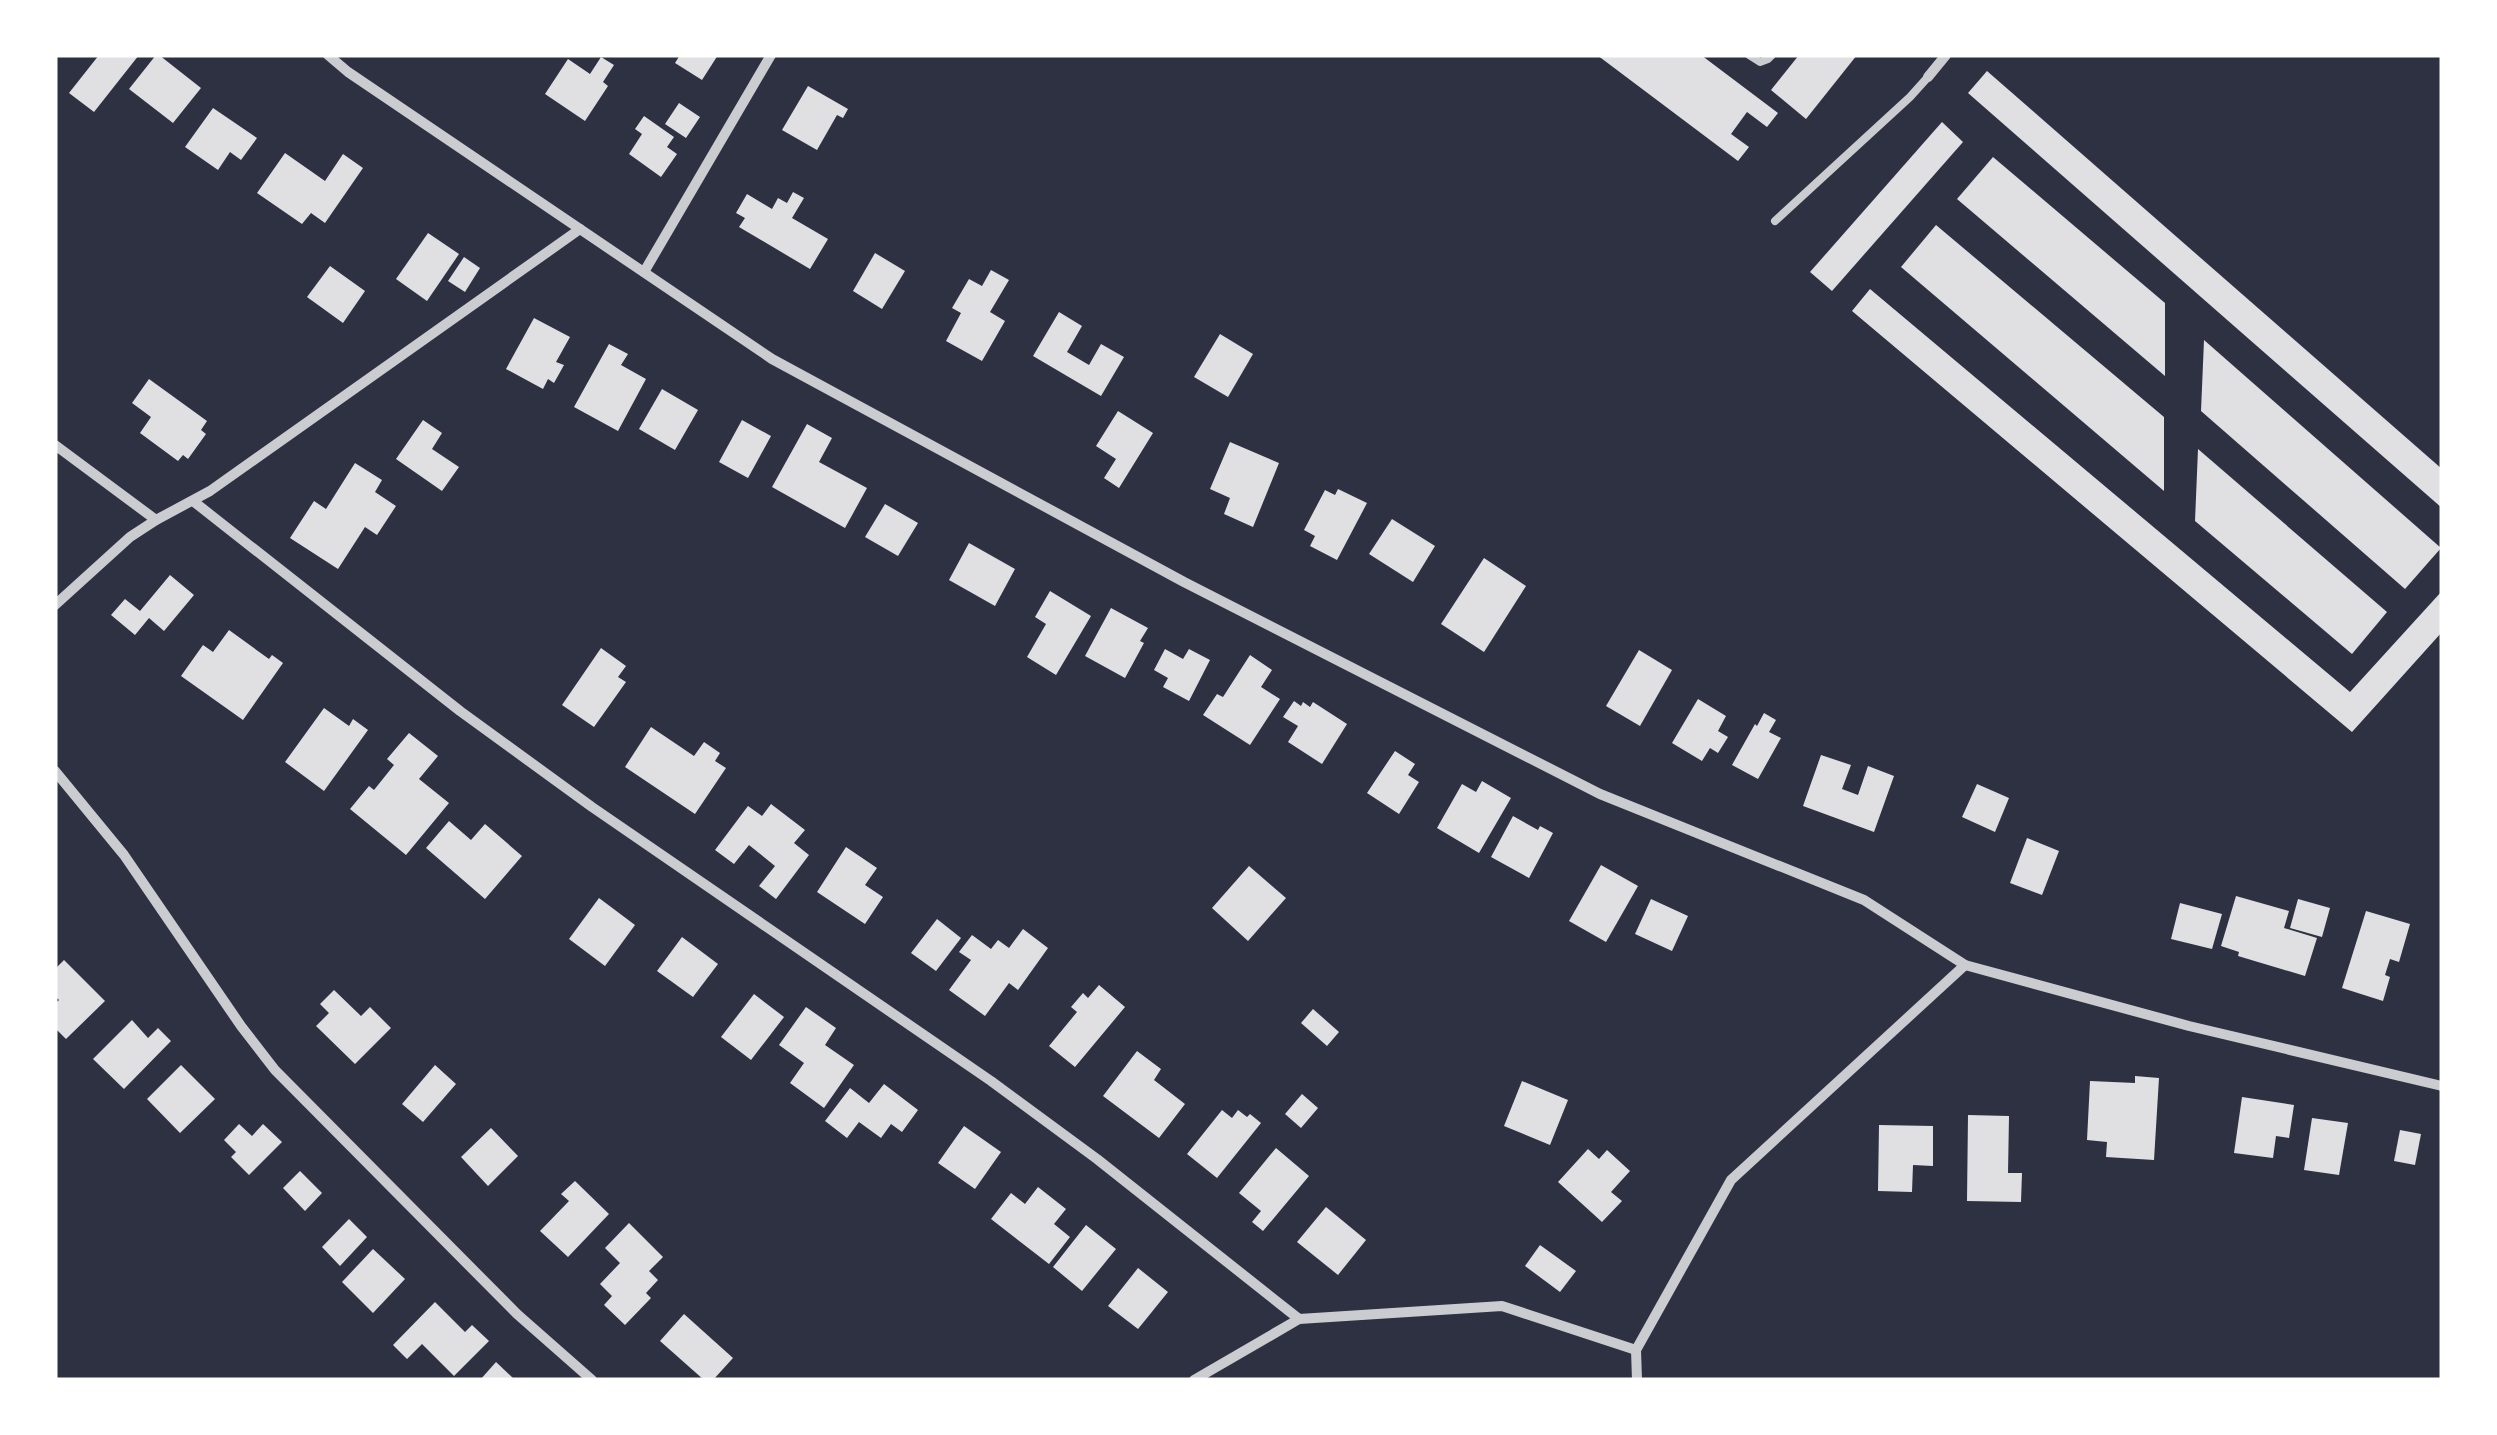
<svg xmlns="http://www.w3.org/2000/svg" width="2497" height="1435" viewBox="0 0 2497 1435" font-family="'Roboto Condensed',sans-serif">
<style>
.building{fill:#e0e0e3}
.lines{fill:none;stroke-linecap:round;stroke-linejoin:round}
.service{stroke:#caccd0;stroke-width:8}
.minor{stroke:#caccd0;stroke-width:10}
</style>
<rect width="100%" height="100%" fill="#2d3142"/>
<g class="building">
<polygon points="99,55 139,55 94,112 69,93"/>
<polygon points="156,55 159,55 201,88 173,123 129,89"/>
<polygon points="680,55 718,55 702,80 675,63"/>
<polygon points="1597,55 1701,55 1778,113 1767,127 1747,112 1731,134 1749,147 1738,161"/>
<polygon points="1799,55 1857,55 1806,119 1771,90"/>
<polygon points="601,57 614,65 603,82 608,86 585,121 545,94 568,59 590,74"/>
<polygon points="1987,71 2442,469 2442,508 1968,93"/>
<polygon points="808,86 848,109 843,118 837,115 817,150 782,130"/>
<polygon points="679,103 700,117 686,138 665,124"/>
<polygon points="213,108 257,138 241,160 230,152 218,170 185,147"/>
<polygon points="644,116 674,137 667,147 677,154 661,177 629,154 642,134 635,129"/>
<polygon points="1942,122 1963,142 1832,291 1810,272"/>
<polygon points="285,153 325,181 343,154 363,168 325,223 311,213 302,224 257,193"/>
<polygon points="1993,157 2165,303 2165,376 1957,199"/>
<polygon points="793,192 804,198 792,218 828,239 810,269 739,227 745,218 736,213 747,194 772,209 778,198 787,203"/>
<polygon points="1936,225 2164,417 2164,491 1901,267"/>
<polygon points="428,233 459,254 427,301 396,279"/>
<polygon points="875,253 905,271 882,309 853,291"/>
<polygon points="464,257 480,268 465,292 448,281"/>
<polygon points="330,266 365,291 343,323 307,297"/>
<polygon points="991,270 1009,280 990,312 1005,321 982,361 946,341 961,313 952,308 969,279 982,286"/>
<polygon points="1870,289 2350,692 2442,591 2442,632 2352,732 1852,311"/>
<polygon points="1059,312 1082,326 1067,352 1089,365 1101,344 1124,357 1101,396 1033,356"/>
<polygon points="534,318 570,337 556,362 564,365 554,383 548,379 543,389 506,369"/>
<polygon points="1220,334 1253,354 1228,397 1194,377"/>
<polygon points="2204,340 2441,548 2405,589 2201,411"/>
<polygon points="609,344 628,354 621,365 646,379 618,431 574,407"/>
<polygon points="149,379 207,421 201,430 206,434 188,459 183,455 178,461 140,433 151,417 132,403"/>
<polygon points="662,389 698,410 675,450 639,429"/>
<polygon points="1118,411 1153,433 1119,488 1104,478 1116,459 1096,446"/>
<polygon points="423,420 442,433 432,449 459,467 442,491 396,459"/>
<polygon points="742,420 771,436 748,478 719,462"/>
<polygon points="807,424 832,438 819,462 867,488 845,528 772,487"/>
<polygon points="1230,442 1279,463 1253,527 1224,514 1230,498 1210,489"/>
<polygon points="2198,449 2387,612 2352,654 2195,521"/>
<polygon points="355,463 382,480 375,492 396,506 377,535 365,527 338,569 290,538 314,501 326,509"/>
<polygon points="1338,489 1367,503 1337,560 1310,546 1315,536 1304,530 1325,490 1335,495"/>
<polygon points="885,504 918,523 898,556 865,537"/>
<polygon points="1392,519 1435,546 1413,582 1369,554"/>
<polygon points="969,543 1015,569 995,606 949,580"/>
<polygon points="1484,558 1526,586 1484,652 1441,624"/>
<polygon points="170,575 194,595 164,631 149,618 135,635 111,615 125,599 140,611"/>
<polygon points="1050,591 1091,616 1056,675 1027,657 1046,624 1035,617"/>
<polygon points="1111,608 1148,628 1140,641 1144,643 1125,678 1085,656"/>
<polygon points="229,630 269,659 272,655 283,663 243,720 181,676 203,645 213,652"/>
<polygon points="601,648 626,666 618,677 626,682 594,727 562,705"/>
<polygon points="1165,649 1183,659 1189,649 1210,660 1189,701 1163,687 1168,678 1154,670"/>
<polygon points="1639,650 1672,670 1640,726 1606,706"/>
<polygon points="1250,655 1272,670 1261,687 1280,699 1250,745 1203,715 1217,694 1223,697"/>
<polygon points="1698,699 1726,716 1718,731 1728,737 1718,753 1710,748 1702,761 1672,743"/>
<polygon points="1294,701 1301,706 1303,702 1310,707 1313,702 1347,724 1322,764 1288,742 1298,726 1283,717"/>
<polygon points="324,708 349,726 353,719 368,730 324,791 285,762"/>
<polygon points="1764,713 1776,720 1769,732 1781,738 1758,779 1732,765 1755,724 1757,726"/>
<polygon points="651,727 694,756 704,742 720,753 715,761 726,768 695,814 625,767"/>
<polygon points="409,733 438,756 419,779 449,803 406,855 350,809 369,786 374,790 394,765 387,759"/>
<polygon points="1395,751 1415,764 1408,775 1419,782 1399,814 1367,793"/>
<polygon points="1821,755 1851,765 1842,789 1858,795 1868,766 1894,776 1874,832 1803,806"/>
<polygon points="1482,781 1511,798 1479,853 1437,828 1462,784 1476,792"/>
<polygon points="1977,784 2009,798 1995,832 1962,817"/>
<polygon points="771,804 805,830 794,843 809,855 776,899 759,886 775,866 749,845 734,864 715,850 748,806 762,816"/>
<polygon points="1513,816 1538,830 1540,826 1553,833 1529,878 1491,857"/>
<polygon points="449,821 471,840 485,824 522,856 485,899 426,848"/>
<polygon points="2027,838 2059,851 2042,895 2010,883"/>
<polygon points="846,847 877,868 865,885 883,897 865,924 817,892"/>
<polygon points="1601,865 1638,886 1606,942 1569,921"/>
<polygon points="1249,866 1286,898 1248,941 1212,908"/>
<polygon points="2236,896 2289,911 2284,928 2317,938 2305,976 2238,956 2239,952 2221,946"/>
<polygon points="599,898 635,925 605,966 569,939"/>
<polygon points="1651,899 1688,916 1672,951 1635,934"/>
<polygon points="2298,899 2330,908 2322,937 2290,928"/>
<polygon points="2180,903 2222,914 2212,949 2171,939"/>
<polygon points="2366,911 2410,924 2399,962 2390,959 2385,975 2390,977 2383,1001 2342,988"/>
<polygon points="937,919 961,938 936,971 911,953"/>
<polygon points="1023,929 1048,948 1018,990 1009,983 985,1016 949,990 971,960 959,952 972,935 991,949 998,940 1009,948"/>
<polygon points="682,937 718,964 693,997 657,971"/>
<polygon points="64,960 105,1001 66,1039 55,1028 55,1004 59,1000 55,996 55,969"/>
<polygon points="1099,985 1125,1007 1075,1067 1049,1046 1077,1012 1071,1007 1083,993 1088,998"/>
<polygon points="334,990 361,1016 370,1007 391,1028 355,1064 316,1026 329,1013 320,1004"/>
<polygon points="754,994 784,1017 751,1060 721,1037"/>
<polygon points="806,1007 836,1028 825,1045 854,1065 824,1108 790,1083 804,1063 779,1045"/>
<polygon points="1313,1009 1339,1032 1327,1046 1301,1023"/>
<polygon points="132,1020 148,1038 158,1028 171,1041 124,1089 93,1059"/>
<polygon points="1137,1051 1161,1069 1154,1080 1185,1104 1159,1138 1103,1096"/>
<polygon points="181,1065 215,1099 180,1133 147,1099"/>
<polygon points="435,1065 456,1084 423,1122 402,1104"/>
<polygon points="2135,1076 2159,1078 2154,1160 2106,1157 2107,1142 2087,1140 2090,1081 2135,1083"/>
<polygon points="1522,1081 1568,1100 1550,1145 1504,1126"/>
<polygon points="884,1084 918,1110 902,1132 891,1124 881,1138 859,1122 847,1138 825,1121 850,1088 869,1103"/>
<polygon points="1302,1094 1318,1108 1301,1128 1285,1114"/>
<polygon points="2242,1097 2294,1105 2289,1138 2276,1136 2273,1158 2234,1153"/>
<polygon points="1222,1110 1232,1118 1238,1110 1247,1117 1250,1114 1261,1123 1217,1178 1187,1154"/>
<polygon points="1968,1115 2009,1116 2008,1173 2022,1173 2021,1202 1967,1201"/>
<polygon points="2312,1118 2348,1123 2339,1175 2304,1170"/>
<polygon points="239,1124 252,1136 263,1124 282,1142 249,1175 231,1157 236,1152 224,1140"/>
<polygon points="1879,1125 1933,1126 1933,1166 1913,1165 1912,1192 1878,1191"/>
<polygon points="964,1126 1001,1152 975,1189 938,1163"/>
<polygon points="491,1128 518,1156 488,1186 461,1157"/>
<polygon points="2400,1130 2421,1134 2415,1165 2394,1161"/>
<polygon points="1276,1148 1309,1176 1263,1231 1252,1222 1261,1211 1239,1193"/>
<polygon points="1588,1149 1599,1159 1607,1150 1630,1171 1611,1192 1622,1201 1602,1222 1558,1182"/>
<polygon points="300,1171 322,1193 305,1211 283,1188"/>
<polygon points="575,1181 609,1214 568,1257 540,1231 569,1201 561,1194"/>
<polygon points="1038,1187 1066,1209 1054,1224 1070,1237 1049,1264 991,1219 1011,1193 1025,1204"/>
<polygon points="1326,1207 1366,1240 1338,1275 1297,1242"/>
<polygon points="349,1219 367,1237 340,1266 322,1247"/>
<polygon points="629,1223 663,1257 649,1271 658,1280 646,1293 651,1298 625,1325 604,1305 612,1296 600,1284 620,1263 605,1248"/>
<polygon points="1086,1225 1116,1249 1082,1291 1053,1267"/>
<polygon points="1540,1245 1576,1271 1560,1292 1525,1266"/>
<polygon points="373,1249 405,1279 373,1313 342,1282"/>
<polygon points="1138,1268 1168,1292 1138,1329 1108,1306"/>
<polygon points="435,1302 465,1332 472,1325 489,1341 454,1376 422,1344 407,1359 393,1345"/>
<polygon points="684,1314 733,1358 713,1380 704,1380 660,1341"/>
<polygon points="496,1362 515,1380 480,1380"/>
</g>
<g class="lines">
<g class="service">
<polyline points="1749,55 1760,62 1768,59 1772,55"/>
<polyline points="1775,221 1910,97 1928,77"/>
</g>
<g class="minor">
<polyline points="328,55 348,72 772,359 1184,582 1600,794 1864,900 1965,965 2189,1026 2442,1086"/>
<polyline points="1928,77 1946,55"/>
<polyline points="644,272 771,55"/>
<polyline points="55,445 156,520"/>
<polyline points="193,501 460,711 592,807 991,1081 1097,1159 1299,1319 1502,1306 1636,1350"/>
<polyline points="55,605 130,537 156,520 210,491 580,229"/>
<polyline points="55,771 124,855 241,1026 275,1070 517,1314 592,1380"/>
<polyline points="1194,1380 1299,1319"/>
<polyline points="1637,1380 1636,1350 1731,1180 1965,965"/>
</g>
</g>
<rect width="2497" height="1435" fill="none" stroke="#ffffff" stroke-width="115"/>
</svg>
